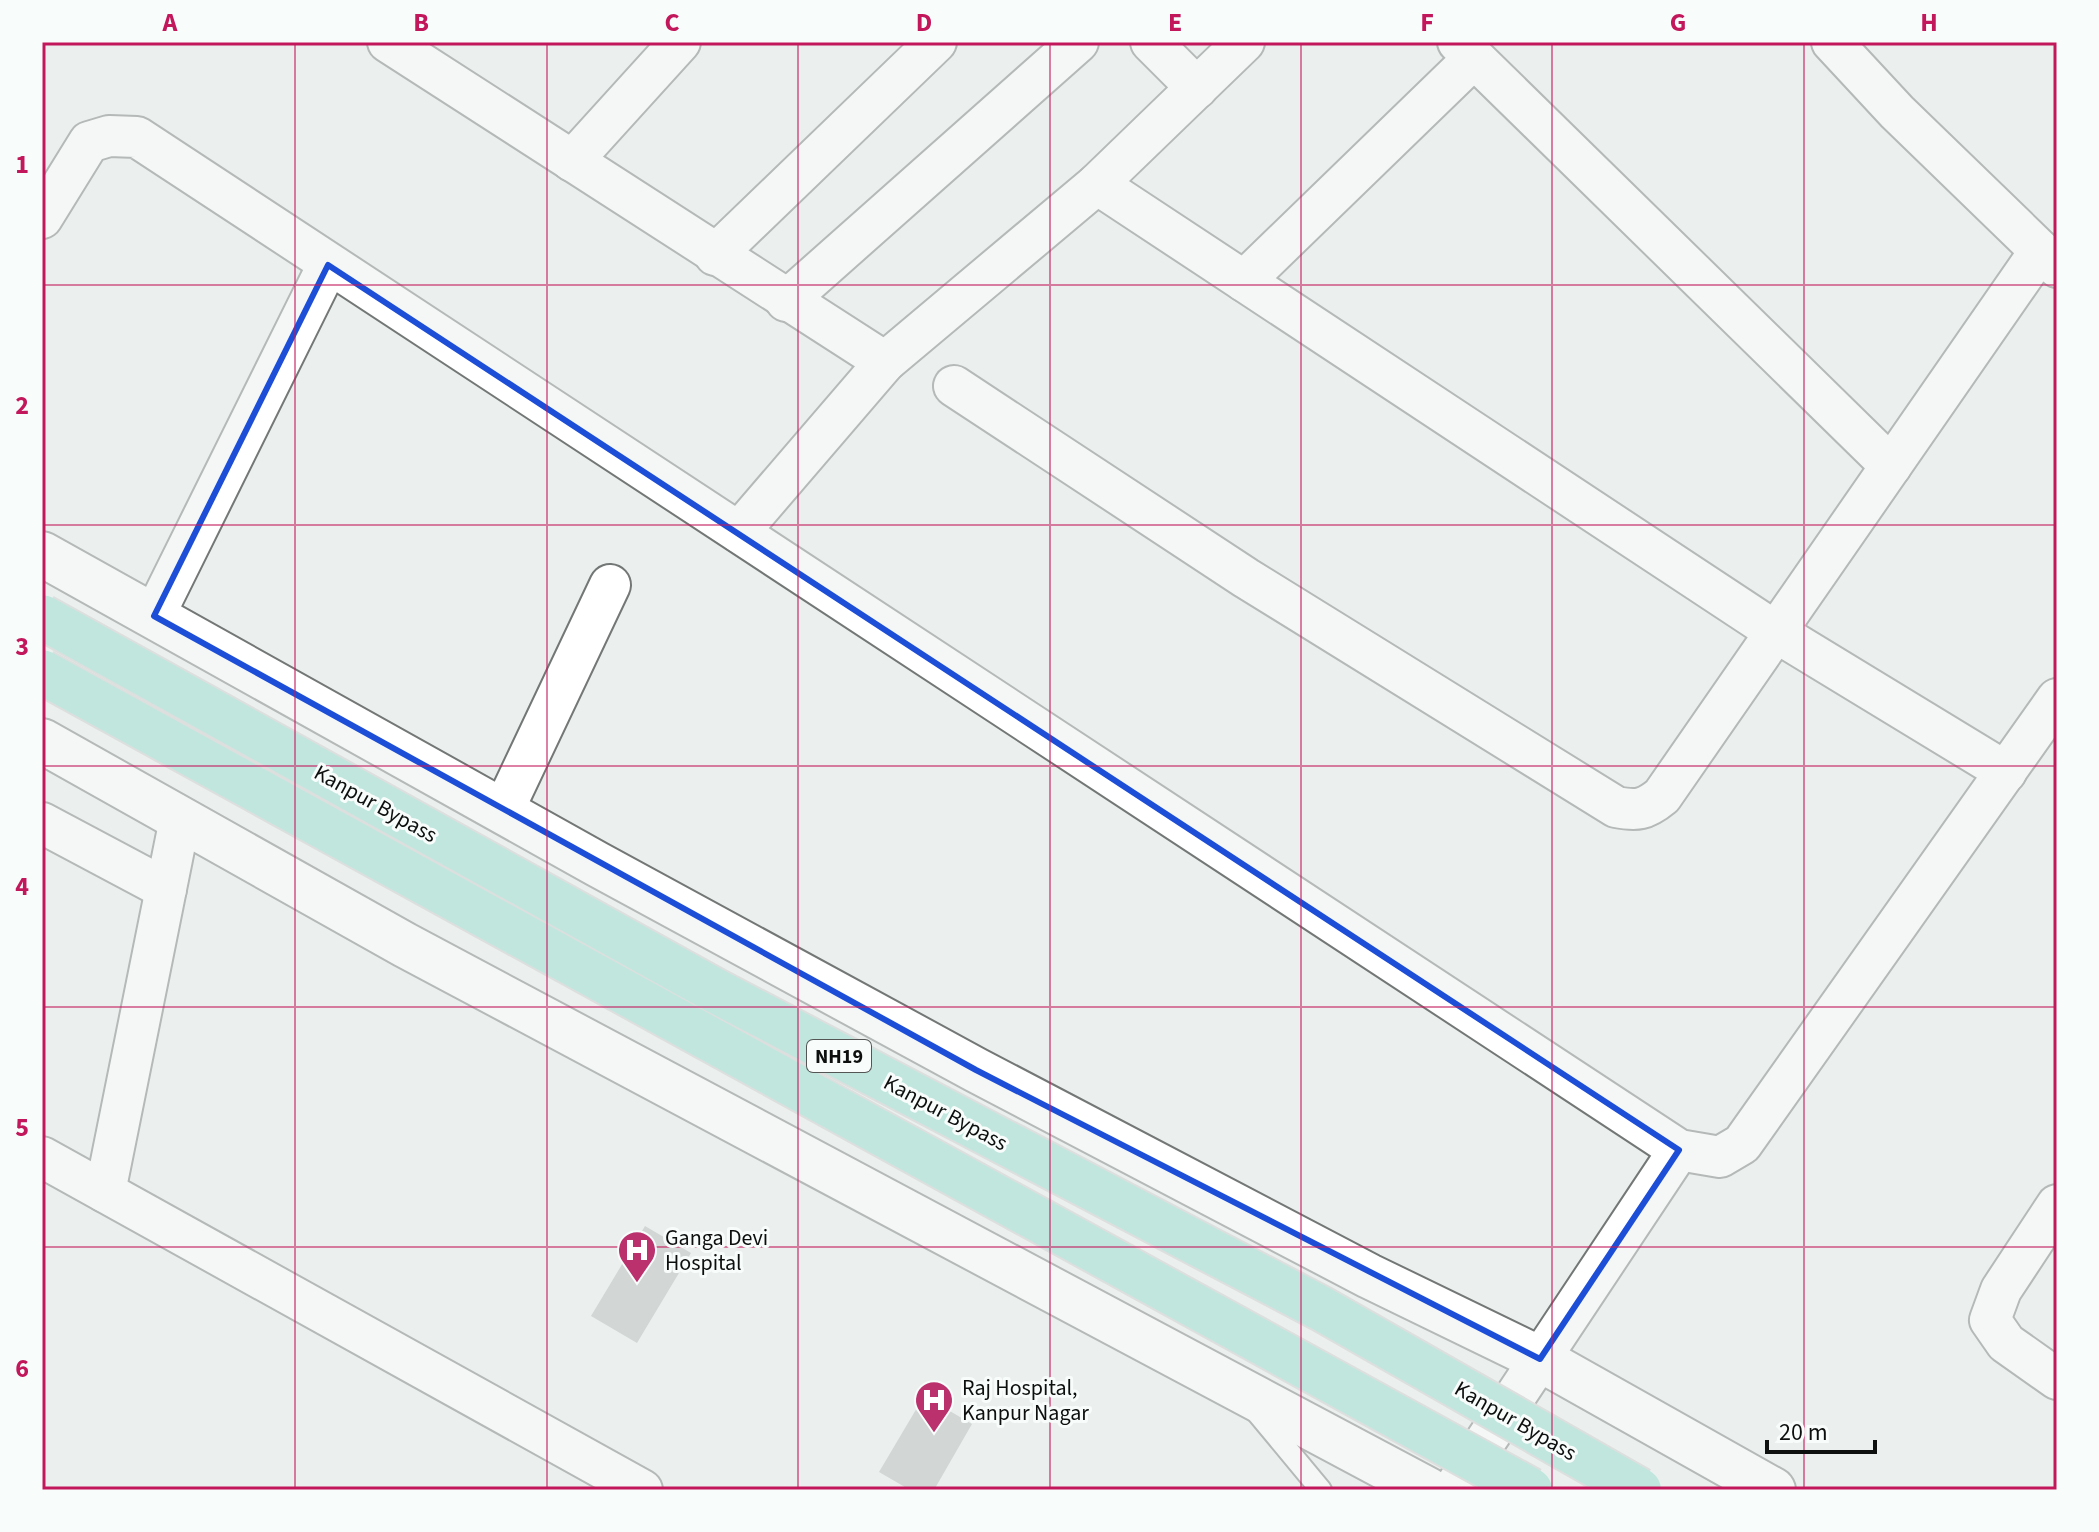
<svg xmlns="http://www.w3.org/2000/svg" width="2099" height="1532" viewBox="0 0 2099 1532" font-family="'Source Sans 3',sans-serif">
<style>
.building{fill:#b3b8b7}
.lines{fill:none;stroke-linecap:round;stroke-linejoin:round}
.service-casing{stroke:#737776;stroke-width:24}
.minor-casing{stroke:#737776;stroke-width:44}
.secondary-casing{stroke:#737776;stroke-width:48}
.service{stroke:#fff;stroke-width:20}
.minor{stroke:#fff;stroke-width:40}
.secondary{stroke:#fff;stroke-width:44}
.trunk-bridge-casing{stroke:#cacaca;stroke-width:48;stroke-linecap:butt}
.trunk-bridge{stroke:#8fdacb;stroke-width:44}
.marked{fill:none;stroke:#1d4ed8;stroke-width:6;stroke-linejoin:round}
.grid{fill:none;stroke:#c2185b;stroke-width:2;stroke-opacity:0.55}
.labels{text-anchor:middle;stroke-width:6;stroke-linejoin:round;paint-order:stroke}
.shield{fill:#f8fdfc;stroke:#545655;stroke-width:2}
.shield-label{font-size:20px;font-weight:bold;fill:#0d0f0e}
.street-label{font-size:22px;fill:#0d0f0e;stroke:#f8fdfc}
.poi-label{font-size:22px;fill:#0d0f0e;stroke:#f8fdfc;text-anchor:start}
.neatline{fill:none;stroke:#c2185b;stroke-width:3}
.grid-label{font-size:26px;text-anchor:middle;font-weight:bold;fill:#c2185b}
</style>
<rect width="100%" height="100%" fill="#ebf0ee"/>
<g class="building">
<polygon points="645,1226 691,1253 637,1343 591,1316"/>
<polygon points="924,1396 972,1424 934,1490 910,1490 879,1472"/>
</g>
<g class="lines">
<defs>
<polyline id="service" points="1258,1414 1321,1490"/>
<g id="minor">
<polyline points="388,42 885,362"/>
<polyline points="1151,42 1197,88"/>
<polyline points="1458,42 1891,466"/>
<polyline points="1832,42 1897,112 2057,267"/>
<polyline points="572,161 680,42"/>
<polyline points="1097,184 1776,632 2006,772"/>
<polyline points="42,218 89,142 109,136 137,137 1679,1150 1720,1157 1742,1144 2057,699"/>
<polyline points="715,255 936,42"/>
<polyline points="1244,281 1474,58"/>
<polyline points="786,301 1078,42"/>
<path d="M954 386 1246 578 1616 807C1637 811 1645 810 1662 796L2040 251"/>
<polyline points="739,532 885,362 1097,184 1244,42"/>
<polyline points="154,616 328,265"/>
<polyline points="503,811 610,585"/>
<polyline points="42,823 166,889"/>
<polyline points="42,1157 642,1490"/>
<polyline points="105,1192 180,819"/>
<polyline points="2057,1205 2001,1290 1990,1320 2006,1343 2057,1379"/>
<polyline points="1453,1490 1679,1150"/>
</g>
<g id="secondary">
<polyline points="42,554 597,864 976,1070 1369,1276 1540,1359 1773,1490"/>
<polyline points="42,741 405,945 1428,1490"/>
</g>
</defs>
<use href="#service" class="service-casing"/>
<use href="#minor" class="minor-casing"/>
<use href="#secondary" class="secondary-casing"/>
<use href="#service" class="service"/>
<use href="#minor" class="minor"/>
<use href="#secondary" class="secondary"/>
<defs>
<g id="trunk-bridge">
<polyline points="42,617 714,990 1322,1309 1639,1490"/>
<polyline points="42,672 1530,1490"/>
</g>
</defs>
<use href="#trunk-bridge" class="trunk-bridge-casing"/>
<use href="#trunk-bridge" class="trunk-bridge"/>
</g>
<path d="M0 0H2099V1532H0ZM328 265 1679 1150 1540 1359 976 1070 154 616Z" fill="#ebf0ee" fill-opacity=".55" fill-rule="evenodd"/>
<path class="marked" d="M328 265 1679 1150 1540 1359 976 1070 154 616Z"/>
<path class="grid" d="M295 42V1490M547 42V1490M798 42V1490M1050 42V1490M1301 42V1490M1552 42V1490M1804 42V1490M42 285H2057M42 525H2057M42 766H2057M42 1007H2057M42 1247H2057"/>
<defs>
<symbol id="hospital-pin" viewBox="-11 -11 22 30"><path d="M0 17L-7.5 6A9.5 9.5 0 1 1 7.5 6Z" fill="#bb316d" stroke="#f8fdfc"/><path d="M-5-5h3v3.5h4V-5h3V5h-3V1.5h-4V5h-3Z" fill="#fff"/></symbol>
</defs>
<g fill-rule="evenodd">
<use href="#hospital-pin" x="615" y="1228" width="44" height="60"/>
<use href="#hospital-pin" x="912" y="1378" width="44" height="60"/>
</g>
<g class="labels">
<rect class="shield" x="807" y="1040" width="64" height="32" rx="6"/>
<g class="shield-label">
<text x="839" y="1063">NH19</text>
</g>
<g class="street-label">
<text transform="translate(376 803) rotate(29)" y="8">Kanpur Bypass</text>
<text transform="translate(946 1112) rotate(28)" y="8">Kanpur Bypass</text>
<text transform="translate(1516 1420) rotate(30)" y="8">Kanpur Bypass</text>
</g>
<g class="poi-label">
<text x="665" y="1245">Ganga Devi<tspan x="665" dy="25">Hospital</tspan></text>
<text x="962" y="1395">Raj Hospital,<tspan x="962" dy="25">Kanpur Nagar</tspan></text>
</g>
</g>
<rect width="2099" height="1532" fill="none" stroke="#f8fdfc" stroke-width="88"/>
<path d="M1767 1440v12h108v-12" fill="none" stroke="#0d0f0e" stroke-width="4"/>
<text x="1779" y="1440" font-size="24" fill="#0d0f0e" stroke="#f8fdfc" stroke-width="6" paint-order="stroke">20 m</text>
<rect x="44" y="44" width="2011" height="1444" class="neatline"/>
<g class="grid-label">
<text x="170" y="31">A</text>
<text x="421" y="31">B</text>
<text x="672" y="31">C</text>
<text x="924" y="31">D</text>
<text x="1175" y="31">E</text>
<text x="1427" y="31">F</text>
<text x="1678" y="31">G</text>
<text x="1929" y="31">H</text>
<text x="22" y="173">1</text>
<text x="22" y="414">2</text>
<text x="22" y="655">3</text>
<text x="22" y="895">4</text>
<text x="22" y="1136">5</text>
<text x="22" y="1377">6</text>
</g>
</svg>
